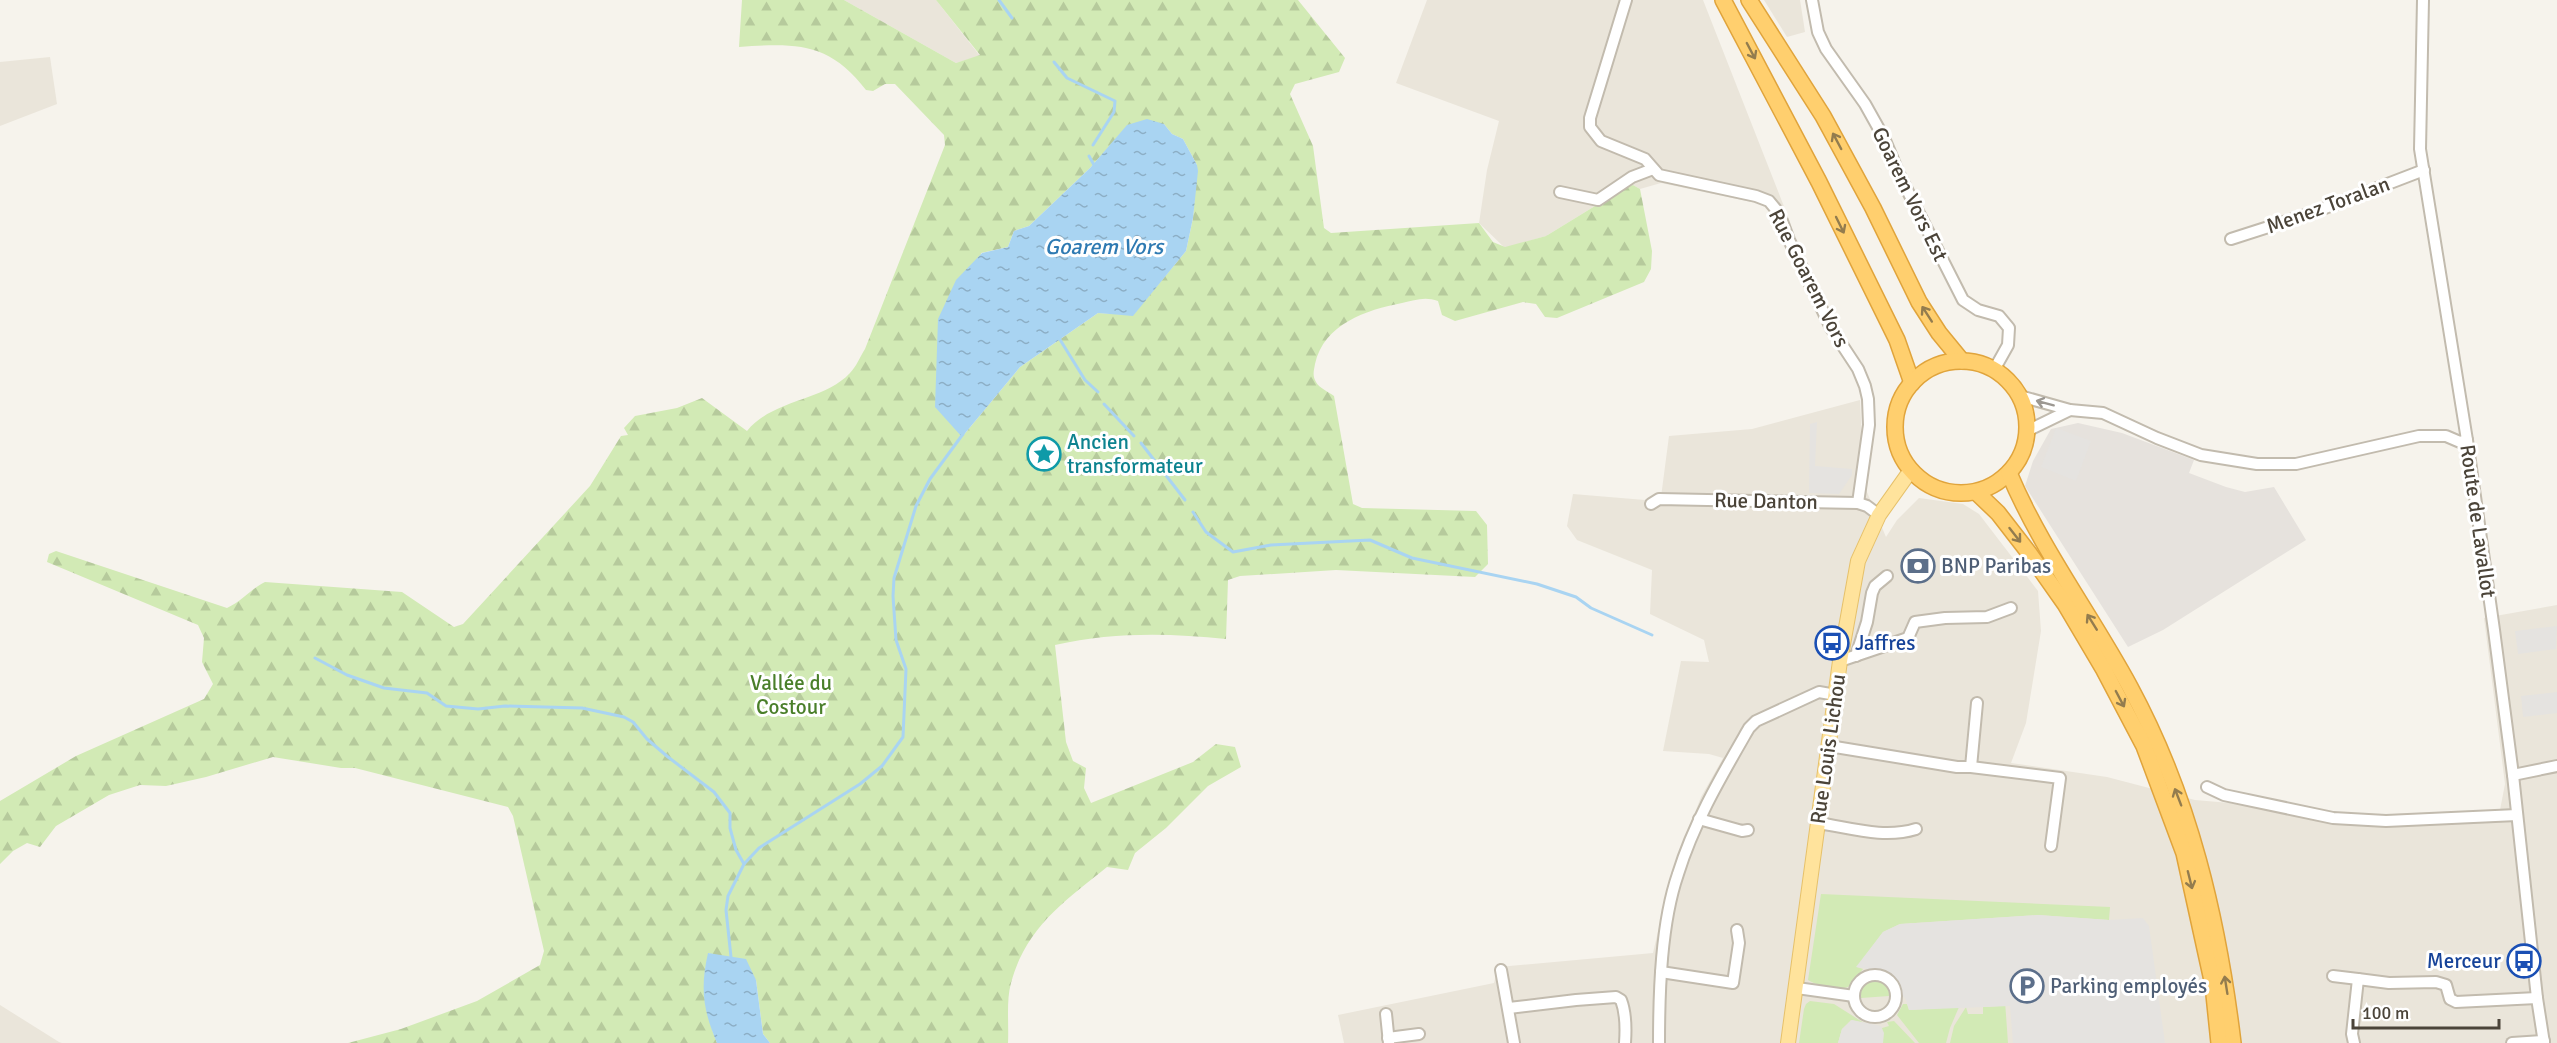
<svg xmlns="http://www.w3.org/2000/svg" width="2557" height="1043" viewBox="0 0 2557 1043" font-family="Signika,sans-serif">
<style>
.residential{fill:#eae5da}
.industrial{fill:#e6e2dd}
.grass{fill:#d2eab5}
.forest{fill:url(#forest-firs);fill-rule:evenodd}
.parking{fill:#e5e3e0}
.water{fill:url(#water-ripples)}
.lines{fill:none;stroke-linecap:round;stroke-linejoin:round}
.stream{stroke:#a9d4f2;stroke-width:3}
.minor-casing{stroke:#c2bbae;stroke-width:14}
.major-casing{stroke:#e6c16a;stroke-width:16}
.highway-casing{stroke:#e0a43c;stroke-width:18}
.minor{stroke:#fff;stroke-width:10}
.major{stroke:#ffe39c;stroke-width:14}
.highway{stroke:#ffcf6e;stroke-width:15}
.oneway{stroke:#937c4e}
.oneway2{stroke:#9c9892}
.labels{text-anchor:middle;stroke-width:6;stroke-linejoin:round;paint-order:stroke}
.street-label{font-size:21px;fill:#4b4439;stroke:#fff}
.culture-label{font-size:21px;fill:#0d838f;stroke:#fff;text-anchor:start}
.service-label{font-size:21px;fill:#4e5e75;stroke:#fff;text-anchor:start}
.transit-label{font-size:21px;fill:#164399;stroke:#fff;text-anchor:start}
.park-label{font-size:21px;fill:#4a7f2a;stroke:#fff}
.water-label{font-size:22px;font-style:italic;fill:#2e7ab2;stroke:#fff}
</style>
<defs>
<pattern id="forest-firs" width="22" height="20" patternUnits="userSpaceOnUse" patternTransform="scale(1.5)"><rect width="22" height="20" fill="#d2eab5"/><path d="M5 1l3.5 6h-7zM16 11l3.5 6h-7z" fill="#b6ca9c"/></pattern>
<pattern id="water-ripples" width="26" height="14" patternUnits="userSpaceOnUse" patternTransform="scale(1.5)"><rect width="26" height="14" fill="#a9d4f2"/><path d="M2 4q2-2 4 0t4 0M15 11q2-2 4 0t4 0" fill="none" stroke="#8caec5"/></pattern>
</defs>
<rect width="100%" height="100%" fill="#f6f3ec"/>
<g class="residential">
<polygon points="844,0 936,0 980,56 956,63"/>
<polygon points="1427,0 1703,0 1785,209 1661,183 1640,189 1633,185 1626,187 1546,236 1505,248 1479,223 1487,170 1499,121 1396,83"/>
<polygon points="1764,0 1800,0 1805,32 1787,37"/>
<polygon points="50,57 57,104 0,126 0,62"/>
<polygon points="1860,400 1864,485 1886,537 1897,520 1919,498 1963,504 1979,514 2038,591 2041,631 2026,723 2011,763 2107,777 2195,800 2369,815 2500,810 2505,784 2484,618 2557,605 2557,1043 1344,1043 1338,1015 1494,983 1498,967 1653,953 1672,871 1701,797 1723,758 1709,754 1663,751 1681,661 1709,662 1704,640 1650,614 1652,570 1577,540 1567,526 1573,494 1645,500 1661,497 1669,436 1752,429"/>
<polygon points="0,1005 59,1042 62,1043 0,1043"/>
</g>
<polygon class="industrial" points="2078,423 2122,433 2194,460 2189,473 2226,487 2245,492 2274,487 2306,540 2163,630 2128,647 2025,486 2033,461 2051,429"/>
<g class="grass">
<path d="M1821 894 2110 907 2109 920 2038 915 1900 924 1883 932 1857 967 1863 969C1859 974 1855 981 1851 985 1842 993 1817 986 1808 980Z"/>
<path d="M1872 980C1882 981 1890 984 1889 996L1861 998 1859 994 1866 983Z"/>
<polygon points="1810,1001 1834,1004 1864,1023 1851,1020 1842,1029 1838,1043 1799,1043 1804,1009 1806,1004"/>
<polygon points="2005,1001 2008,1043 1950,1043 1954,1026 1966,1007 1968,1014 1983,1014 1983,1007 2000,1006"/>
<polygon points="1903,1004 1907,1004 1909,1010 1959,1007 1950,1028 1946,1043 1919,1043 1897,1015"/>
<polygon points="1894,1021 1915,1043 1883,1043 1882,1028 1889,1026 1887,1022"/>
</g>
<path class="forest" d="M742 0H844L956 63 980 55 936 0H1298L1345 58 1339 72 1295 84 1290 94 1313 146 1324 228 1331 233 1479 223 1493 242 1505 247 1546 236 1626 187 1633 185 1640 189 1652 251 1651 269 1644 282 1557 318 1545 317 1536 304 1523 302 1455 321 1442 315 1438 301C1425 296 1415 300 1402 303 1366 310 1324 324 1315 364 1314 370 1312 376 1316 382 1319 388 1329 392 1334 396L1353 504 1362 508 1476 511 1487 525 1488 564 1475 577 1336 570 1240 576 1228 580 1226 639C1168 633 1113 632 1055 645L1066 742 1073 761 1086 768 1084 788 1091 803 1193 762 1216 744 1235 747 1241 767 1208 786 1166 828 1135 853 1128 870 1107 867C1065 901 1026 927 1011 983 1006 1001 1009 1024 1008 1043H770L763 1034 756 980 709 953C700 981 706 1016 717 1043H348L401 1029 477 1001 540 965 544 951 513 816 508 807 355 768H341L273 757 206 777 166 786 140 785 109 795 56 826 40 847 27 843 13 851 0 864V801L76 756 204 699 213 684 202 662 204 638 198 625 47 562 49 554 56 551 227 608C242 601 251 589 265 582L402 592 454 627 463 624 590 486 621 436 628 435 624 428 635 416 677 408 702 398 747 431C773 399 824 401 850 373 856 367 860 357 865 349L945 145 944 135 895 84H885L873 91 866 90C829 42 796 43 739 47ZM1164 124 1172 134 1183 139 1197 165 1193 218 1186 251 1133 315 1098 313 1020 367 962 437 981 253 1008 247 1014 231 1029 226 1090 168 1128 125Z"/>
<g class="parking">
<polygon points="1817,422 1815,466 1852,469 1852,475 1839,494 1809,493 1810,424"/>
<polygon points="2056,428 2091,441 2076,481 2041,467"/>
<polygon points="2557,626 2556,649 2518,654 2515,631"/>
<polygon points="2557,692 2557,713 2523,717 2521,696"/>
<polygon points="2038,915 2109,920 2143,918 2149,926 2165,1043 2013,1043 2010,1006 1909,1010 1906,1000 1890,977 1873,970 1856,967 1883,932 1900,924"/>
<polygon points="1852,1020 1881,1026 1884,1033 1883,1043 1838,1043 1842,1029"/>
</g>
<g class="water">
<polygon points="1147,119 1164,124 1172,134 1183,139 1197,165 1198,171 1193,218 1186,251 1133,316 1098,313 1020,367 962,437 935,407 938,319 956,280 982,253 1008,247 1014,231 1029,226 1090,168 1127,125"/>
<path d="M708 953 746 959 756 980 763 1034 770 1043H717C703 1010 700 988 708 953Z"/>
</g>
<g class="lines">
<g class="stream">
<polyline points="999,0 1012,18"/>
<polyline points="1054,62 1067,78 1115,101 1114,112 1093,145"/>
<polyline points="1089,156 1094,165"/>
<polyline points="1059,338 1085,380 1098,392"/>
<polyline points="1104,404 1134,436"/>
<polyline points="1141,443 1185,500"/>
<polyline points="1193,512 1206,532 1233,552 1271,545 1370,540 1412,558 1537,584 1576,597 1591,608 1652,635"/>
<polyline points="315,658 347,675 384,688 427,693 446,706 478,709 505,706 582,708 624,717 633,722 647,739 668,757 714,792 730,813 730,828 736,850 744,864"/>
<polyline points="731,957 726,910 728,896 744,864 759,848 860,784 882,766 903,737 906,669 896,640 893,596 894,578 916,506 930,479 963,434"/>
</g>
<defs>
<g id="minor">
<polyline points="1626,0 1590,118 1590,127 1601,141 1645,159 1659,175 1756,196 1769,201 1779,213 1789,240 1831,328 1858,369 1865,386 1868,399 1869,425 1858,503"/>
<polyline points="1812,0 1818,32 1826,49 1865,104 1884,138 1899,174 1963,300 1978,310 1999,316 2009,328 2008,345 1994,370"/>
<polyline points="2423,0 2420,149 2467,440 2494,630 2513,775 2537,998 2544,1043"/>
<polyline points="1560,192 1598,200 1632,177 1653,169"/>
<polyline points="2231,239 2312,213 2424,170"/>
<polyline points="2020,396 2070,410 2103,413 2157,438 2201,455 2257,464 2296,464 2419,436 2446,436 2460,442 2467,440"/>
<polyline points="2027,431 2070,410"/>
<polyline points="1651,504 1659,499 1858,503 1867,506 1879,515"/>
<polyline points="1856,656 1867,622 1872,593 1875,586 1887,576"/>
<polyline points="1840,661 1908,638 1915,622 1945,618 1987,617 2011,608"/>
<polyline points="1829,746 1957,767 1971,767 2060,778 2051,846"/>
<polyline points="1971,767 1977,703"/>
<polyline points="2513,775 2557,766"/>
<polyline points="2207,787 2224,795 2333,818 2386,821 2517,815"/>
<polyline points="1699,819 1742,831 1748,830"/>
<path d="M1818 823C1851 828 1884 839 1916 829"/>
<polyline points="1501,970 1514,1043"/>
<polyline points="1661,972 1733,983 1739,943 1737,930"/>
<circle cx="1875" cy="996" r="21"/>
<polyline points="2333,976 2358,979"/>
<polyline points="1797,988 1854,996"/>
<path d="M1509 1008 1576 1000 1616 997 1621 1000C1626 1013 1626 1029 1625 1043"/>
<polyline points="1386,1014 1389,1043"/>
<polyline points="1388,1038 1419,1034"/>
<path d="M1659 1043C1659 991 1661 923 1678 874 1694 822 1722 775 1749 728L1756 721 1819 692 1836 695"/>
<polyline points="2354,1043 2352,1034 2358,979 2389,983 2436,982 2446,985 2450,999 2456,1002 2537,998"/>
<polyline points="2512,1043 2544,1041"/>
</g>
<polyline id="major" points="1788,1043 1840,661 1858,561 1879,515 1911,470"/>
<g id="highway">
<polyline points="1723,0 1819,182 1897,340 1912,383"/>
<polyline points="1749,0 1823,116 1873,208 1919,302 1939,333 1962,361"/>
<circle cx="1961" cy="427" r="66"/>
<path d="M2009 473C2041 549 2091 615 2130 687 2190 798 2218 919 2233 1043"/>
<polyline points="1976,492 1998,513 2029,553 2065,604 2104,670 2144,746 2184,853 2213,985 2219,1043"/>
</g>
</defs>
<use href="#minor" class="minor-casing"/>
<use href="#major" class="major-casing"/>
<use href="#highway" class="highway-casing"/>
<use href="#minor" class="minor"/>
<use href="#major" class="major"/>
<use href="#highway" class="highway"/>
</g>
<defs><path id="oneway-shaft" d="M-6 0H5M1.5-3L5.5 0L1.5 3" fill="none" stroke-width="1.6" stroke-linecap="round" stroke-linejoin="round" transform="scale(1.5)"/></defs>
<g class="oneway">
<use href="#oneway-shaft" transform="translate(1751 51) rotate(62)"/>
<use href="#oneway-shaft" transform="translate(1837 141) rotate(-118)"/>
<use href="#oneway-shaft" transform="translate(1840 225) rotate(64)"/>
<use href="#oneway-shaft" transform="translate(1927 314) rotate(-123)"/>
<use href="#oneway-shaft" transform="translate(2015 535) rotate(52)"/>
<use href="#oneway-shaft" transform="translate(2092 622) rotate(-122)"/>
<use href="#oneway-shaft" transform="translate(2120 699) rotate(62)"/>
<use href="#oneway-shaft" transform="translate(2178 797) rotate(-111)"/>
<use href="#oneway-shaft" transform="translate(2190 880) rotate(76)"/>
<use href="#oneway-shaft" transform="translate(2226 985) rotate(-99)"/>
</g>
<use class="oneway2" href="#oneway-shaft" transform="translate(2045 403) rotate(-165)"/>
<defs>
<symbol id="sight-ring" viewBox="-11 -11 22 22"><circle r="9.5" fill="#fff" stroke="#0f9aa8" stroke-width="1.5"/><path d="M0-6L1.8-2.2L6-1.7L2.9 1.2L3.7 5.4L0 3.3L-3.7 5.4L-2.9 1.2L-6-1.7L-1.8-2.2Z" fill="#0f9aa8"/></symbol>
<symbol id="bank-ring" viewBox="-11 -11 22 22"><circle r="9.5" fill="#fff" stroke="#5c6f8a" stroke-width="1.5"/><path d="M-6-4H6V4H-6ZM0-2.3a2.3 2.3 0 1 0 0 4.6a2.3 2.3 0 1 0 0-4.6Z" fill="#5c6f8a"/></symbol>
<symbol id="bus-ring" viewBox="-11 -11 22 22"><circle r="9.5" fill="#fff" stroke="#1a4fb4" stroke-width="1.5"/><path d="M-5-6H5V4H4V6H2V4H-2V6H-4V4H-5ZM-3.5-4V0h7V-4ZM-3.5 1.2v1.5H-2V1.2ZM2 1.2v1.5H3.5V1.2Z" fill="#1a4fb4"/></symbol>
<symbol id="parking-ring" viewBox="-11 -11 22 22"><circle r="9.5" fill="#fff" stroke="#5c6f8a" stroke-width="1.5"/><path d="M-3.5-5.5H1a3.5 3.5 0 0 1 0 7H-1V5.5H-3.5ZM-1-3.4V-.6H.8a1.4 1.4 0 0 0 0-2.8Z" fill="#5c6f8a"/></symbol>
</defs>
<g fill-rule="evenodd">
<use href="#sight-ring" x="1025" y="435" width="38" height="38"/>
<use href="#bank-ring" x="1899" y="547" width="38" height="38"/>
<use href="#bus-ring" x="1813" y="624" width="38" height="38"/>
<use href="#bus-ring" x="2505" y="942" width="38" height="38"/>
<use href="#parking-ring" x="2008" y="967" width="38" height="38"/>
</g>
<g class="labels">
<g class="street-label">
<text transform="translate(1910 194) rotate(64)" y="7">Goarem Vors Est</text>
<text transform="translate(2328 205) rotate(-20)" y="7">Menez Toralan</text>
<text transform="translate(1809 278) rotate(63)" y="7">Rue Goarem Vors</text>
<text transform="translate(1766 501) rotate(1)" y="7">Rue Danton</text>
<text transform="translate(2478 521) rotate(82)" y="7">Route de Lavallot</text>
<text transform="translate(1828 749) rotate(-82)" y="7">Rue Louis Lichou</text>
</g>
<g class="culture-label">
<text x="1067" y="449">Ancien<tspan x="1067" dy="24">transformateur</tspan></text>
</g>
<g class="service-label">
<text x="1941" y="573">BNP Paribas</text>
<text x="2050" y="993">Parking employés</text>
</g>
<g class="transit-label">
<text x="1855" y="650">Jaffres</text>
<text x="2501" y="968" text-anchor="end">Merceur</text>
</g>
<g class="park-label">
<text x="791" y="690">Vallée du<tspan x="791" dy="24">Costour</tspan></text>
</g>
<g class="water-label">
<text x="1104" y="254">Goarem Vors</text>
</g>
</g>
<path d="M2353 1019v9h146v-9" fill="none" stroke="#4b4439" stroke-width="3"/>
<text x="2362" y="1019" font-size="18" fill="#4b4439" stroke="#ffffff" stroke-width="4.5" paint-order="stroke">100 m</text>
</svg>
